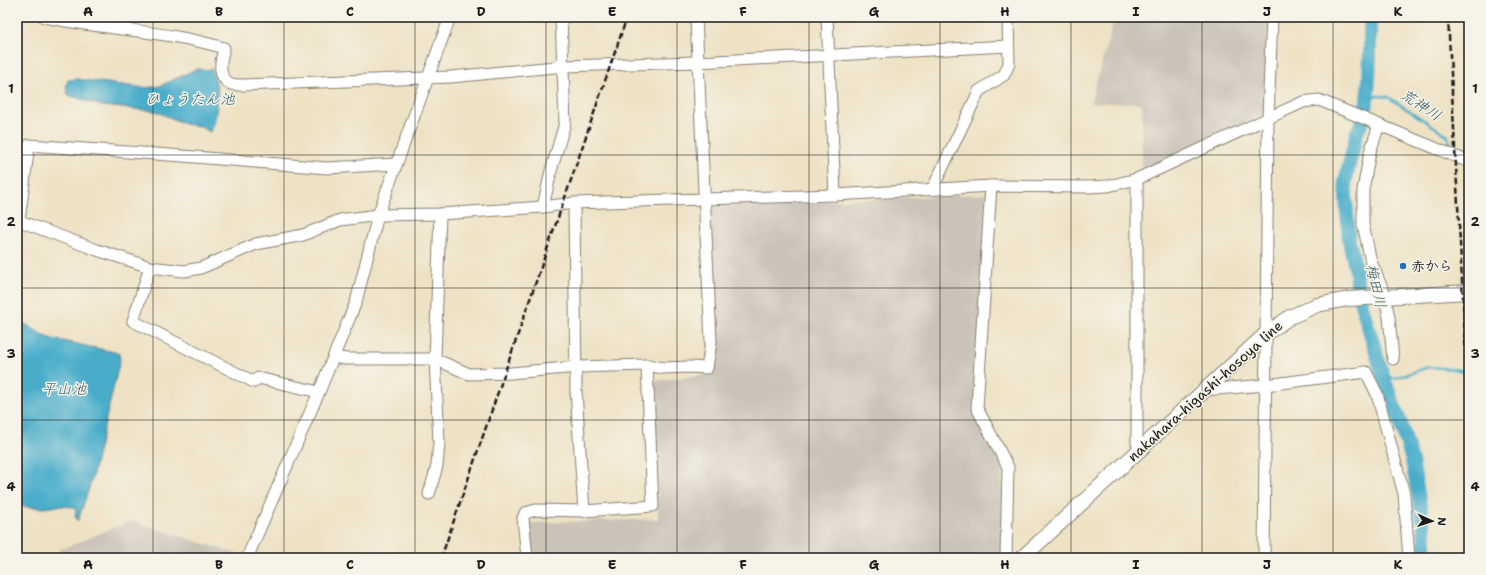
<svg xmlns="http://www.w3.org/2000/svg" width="1486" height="575" viewBox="0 0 1486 575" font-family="'Shantell Sans','Klee One',sans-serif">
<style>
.industrial{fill:#cbc2b8}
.water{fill:#4aadca;stroke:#336473}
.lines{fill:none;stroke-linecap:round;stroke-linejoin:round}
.stream{stroke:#4aadca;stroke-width:2.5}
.river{stroke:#4aadca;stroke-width:14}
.minor-casing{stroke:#857f70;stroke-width:13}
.major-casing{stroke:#857f70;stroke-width:16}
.minor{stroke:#fff;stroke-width:11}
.major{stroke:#fff;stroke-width:14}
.rail{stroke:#1c1c1c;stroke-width:2.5;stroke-dasharray:6 3;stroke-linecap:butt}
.grid{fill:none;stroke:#1c1c1c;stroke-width:1;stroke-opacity:0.55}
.poi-dot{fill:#1f6fb2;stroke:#f7f3e8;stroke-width:1.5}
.labels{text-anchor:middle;stroke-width:3;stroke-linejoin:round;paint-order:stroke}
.poi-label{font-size:14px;font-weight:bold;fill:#1c1c1c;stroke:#f7f3e8;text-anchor:start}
.street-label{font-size:14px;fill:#1c1c1c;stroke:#f7f3e8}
.water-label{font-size:15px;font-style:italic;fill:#315d6a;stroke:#f7f3e8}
.neatline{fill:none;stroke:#1c1c1c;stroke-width:1.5}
.grid-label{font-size:13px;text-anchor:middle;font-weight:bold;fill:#1c1c1c}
</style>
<rect width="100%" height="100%" fill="#f7f3e8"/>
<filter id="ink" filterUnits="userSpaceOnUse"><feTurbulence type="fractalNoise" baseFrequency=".025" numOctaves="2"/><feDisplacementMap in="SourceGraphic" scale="8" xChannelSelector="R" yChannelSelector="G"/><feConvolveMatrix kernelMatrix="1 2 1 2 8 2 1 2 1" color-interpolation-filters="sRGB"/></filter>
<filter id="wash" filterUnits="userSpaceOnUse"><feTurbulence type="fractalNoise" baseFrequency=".012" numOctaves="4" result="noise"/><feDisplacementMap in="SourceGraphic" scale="16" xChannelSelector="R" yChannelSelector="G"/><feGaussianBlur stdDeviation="0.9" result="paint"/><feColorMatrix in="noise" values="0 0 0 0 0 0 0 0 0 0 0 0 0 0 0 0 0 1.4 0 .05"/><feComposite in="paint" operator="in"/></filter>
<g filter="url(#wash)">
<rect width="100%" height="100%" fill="#eee2c5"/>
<g class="industrial">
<polygon points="1115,17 1268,17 1265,114 1142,170 1142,103 1090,103"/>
<polygon points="987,194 976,410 1002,469 1003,558 531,558 530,523 658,519 654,381 709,374 716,343 711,206"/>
<polygon points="131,521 241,555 240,558 55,558 59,550"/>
</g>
<g class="water">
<path d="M211 68C213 73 215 78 216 83 219 93 217 125 210 132L201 127 185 124 155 111 102 106 68 95 66 86 68 80 76 79 145 88 160 86 196 69 207 70Z"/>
<path d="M17 320C29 325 38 333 49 338L114 352 119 354 120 360 91 482 78 521 75 516 76 510 73 507 59 506 44 508 17 506Z"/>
</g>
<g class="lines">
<g class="stream">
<polyline points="1368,95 1388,97 1447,135 1452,147"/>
<polyline points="1466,148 1469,150"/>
<polyline points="1383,376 1395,378 1429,367 1454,369 1469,372"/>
</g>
<path class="river" d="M1370 17C1370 43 1372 112 1357 132L1345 182 1349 241 1356 271 1358 293 1383 376 1400 421 1412 461 1424 526 1426 558"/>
</g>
</g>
<g filter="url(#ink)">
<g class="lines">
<defs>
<g id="minor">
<path d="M44 17C103 30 165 30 224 48 221 60 216 77 231 84 234 85 240 85 244 85L451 77 564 66 697 62 1008 46"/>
<polyline points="827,17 835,195"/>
<polyline points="1379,125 1370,152 1363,190 1363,224 1371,262 1384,293 1389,317 1393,359"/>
<polyline points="1137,179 1137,443 1139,449"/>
<polyline points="991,186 977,408 1008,467 1006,558"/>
<polyline points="932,190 979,91 1004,75 1009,64 1008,17"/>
<polyline points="574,203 576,391 584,511"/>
<polyline points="543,207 551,171 565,123 561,17"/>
<polyline points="17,220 97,250 150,267 184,271 201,268 256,244 303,235 340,220 378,215 440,214 543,207 574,203 835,195 991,186 1088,187 1108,186 1137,179 1303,102 1319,100 1469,162"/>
<polyline points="19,221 29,145 183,156 327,168 396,164"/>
<polyline points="150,267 133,321 254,382 258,378 319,392"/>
<polyline points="334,357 346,359 435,359 469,374 511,373 577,367 647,365 663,368 690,367 707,368 711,342 696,17"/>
<polyline points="1204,390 1266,385 1366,372 1377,394 1404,494 1409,558"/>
<polyline points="429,494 437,466 439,442 435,359 440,214"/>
<polyline points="247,558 319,392 356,302 378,215 450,17"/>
<polyline points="527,558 523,518 525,513 536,510 584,511 653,506 647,365"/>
<polyline points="1264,558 1268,117 1272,17"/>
</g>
<polyline id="major" points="1022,558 1267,333 1290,317 1317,305 1348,299 1469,292"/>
</defs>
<use href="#minor" class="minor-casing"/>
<use href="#major" class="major-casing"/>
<use href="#minor" class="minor"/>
<use href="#major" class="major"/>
<g class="rail">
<polyline points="1448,17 1469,411"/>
<polyline points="441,558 627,17"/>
</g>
</g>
</g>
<path class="grid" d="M153 17V558M284 17V558M415 17V558M546 17V558M677 17V558M809 17V558M940 17V558M1071 17V558M1202 17V558M1333 17V558M17 155H1469M17 288H1469M17 420H1469"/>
<circle class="poi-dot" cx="1403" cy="266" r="4"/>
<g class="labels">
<g class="poi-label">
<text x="1411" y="271">赤から</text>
</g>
<g class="street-label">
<text transform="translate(1205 391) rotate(-42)" y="5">nakahara-higashi-hosoya line</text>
</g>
<g class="water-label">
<text x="190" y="104">ひょうたん池</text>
<text transform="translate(1421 105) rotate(33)" y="5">荒神川</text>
<text transform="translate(1376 286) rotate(77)" y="5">梅田川</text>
<text x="64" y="394">平山池</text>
</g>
</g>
<rect width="1486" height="575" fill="none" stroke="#f7f3e8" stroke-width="44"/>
<g transform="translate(1432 521) rotate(93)" stroke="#f7f3e8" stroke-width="3" paint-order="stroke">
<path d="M0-3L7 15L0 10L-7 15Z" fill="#1c1c1c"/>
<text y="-6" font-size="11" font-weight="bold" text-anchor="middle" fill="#1c1c1c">N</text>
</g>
<rect x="22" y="22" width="1442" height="531" class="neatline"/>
<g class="grid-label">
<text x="88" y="16">A</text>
<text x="219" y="16">B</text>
<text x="350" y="16">C</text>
<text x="481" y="16">D</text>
<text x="612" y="16">E</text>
<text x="743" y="16">F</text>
<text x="874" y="16">G</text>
<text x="1005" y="16">H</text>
<text x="1136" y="16">I</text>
<text x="1267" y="16">J</text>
<text x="1398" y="16">K</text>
<text x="11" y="93">1</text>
<text x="1475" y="93">1</text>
<text x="11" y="226">2</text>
<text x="1475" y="226">2</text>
<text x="11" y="358">3</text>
<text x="1475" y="358">3</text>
<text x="11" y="491">4</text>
<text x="1475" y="491">4</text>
<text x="88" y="569">A</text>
<text x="219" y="569">B</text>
<text x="350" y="569">C</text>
<text x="481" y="569">D</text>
<text x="612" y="569">E</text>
<text x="743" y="569">F</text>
<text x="874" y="569">G</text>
<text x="1005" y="569">H</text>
<text x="1136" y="569">I</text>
<text x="1267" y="569">J</text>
<text x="1398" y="569">K</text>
</g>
</svg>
